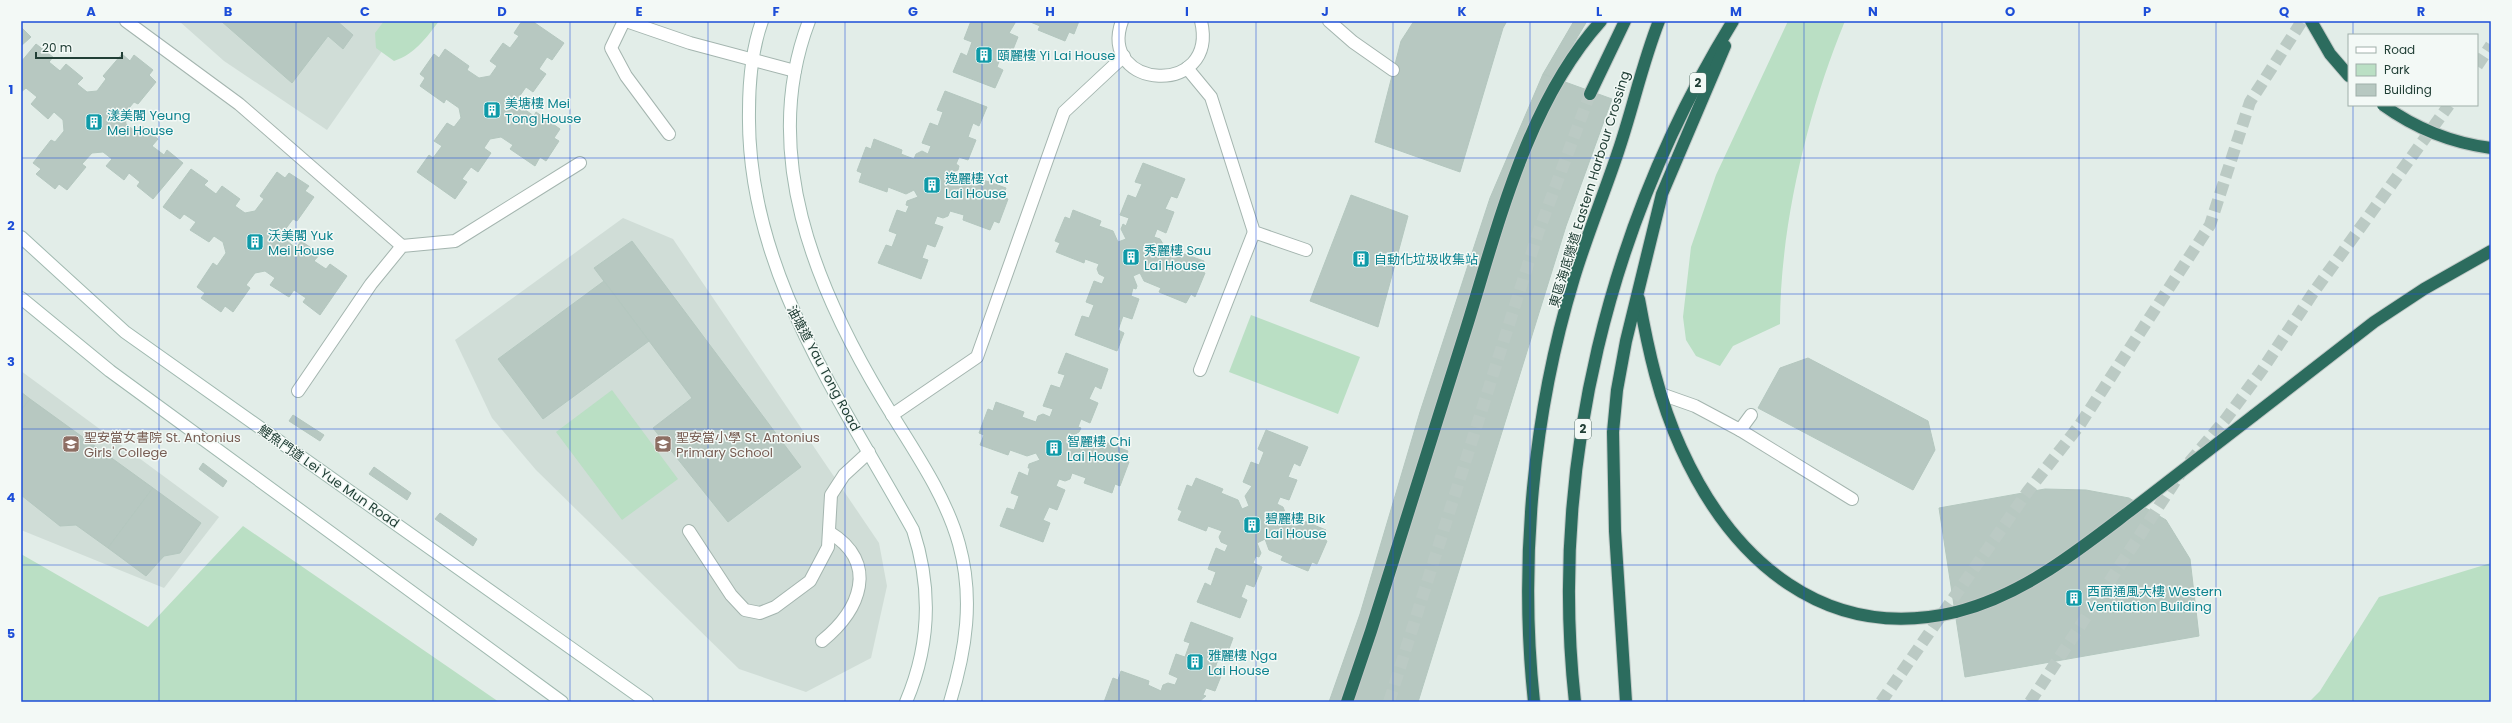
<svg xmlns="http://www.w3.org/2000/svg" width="2512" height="723" viewBox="0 0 2512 723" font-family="Poppins,'Noto Sans TC',sans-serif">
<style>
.built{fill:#d0ddd7}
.green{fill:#badfc4}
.building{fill:#b7c8c1;stroke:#b4c7bf}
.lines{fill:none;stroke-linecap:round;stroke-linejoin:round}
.highway-tunnel{stroke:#bbcac4;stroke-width:12;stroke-dasharray:12 6;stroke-linecap:butt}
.lane-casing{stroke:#a4b5af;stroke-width:14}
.street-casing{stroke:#a4b5af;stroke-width:14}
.secondary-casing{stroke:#a0b9b0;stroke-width:14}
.highway-casing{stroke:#c1c9c7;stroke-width:14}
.lane{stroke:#fff;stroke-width:12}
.street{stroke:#fff;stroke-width:12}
.secondary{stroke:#fff;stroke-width:12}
.highway{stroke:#2c6c5e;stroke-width:12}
.highway-bridge-casing{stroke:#c1c9c7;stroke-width:14;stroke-linecap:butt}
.highway-bridge{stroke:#2c6c5e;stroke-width:12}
.grid{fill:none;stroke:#1d4ed8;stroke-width:1;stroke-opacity:0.55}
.labels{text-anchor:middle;stroke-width:3;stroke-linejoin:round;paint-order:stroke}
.shield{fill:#f3f9f6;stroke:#607770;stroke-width:1}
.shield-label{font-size:12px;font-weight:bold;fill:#213f36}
.culture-label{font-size:13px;fill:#0d838f;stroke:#f3f9f6;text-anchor:start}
.street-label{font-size:13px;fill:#213f36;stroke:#f3f9f6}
.education-label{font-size:13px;fill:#785e54;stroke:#f3f9f6;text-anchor:start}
.neatline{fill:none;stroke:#1d4ed8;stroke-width:1.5}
.grid-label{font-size:13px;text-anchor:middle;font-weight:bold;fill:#1d4ed8}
</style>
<rect width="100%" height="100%" fill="#e2ede8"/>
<g class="built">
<polygon points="179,21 403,21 327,130 224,61"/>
<polygon points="623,218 673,239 879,543 887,586 871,658 806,692 739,669 536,470 492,418 455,340"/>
<polygon points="21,371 219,517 164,588 21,530"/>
</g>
<g class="green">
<path d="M384 21H439C426 38 415 54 394 61L376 48 375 33Z"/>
<path d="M1788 21H1845C1808 110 1780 226 1780 324L1733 346 1720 366 1696 356 1686 340 1683 317 1691 247 1716 175Z"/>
<polygon points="1251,315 1360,357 1338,414 1229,372"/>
<polygon points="612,390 678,479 622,520 556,432"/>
<polygon points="243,526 499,702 21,702 21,554 148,627"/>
<polygon points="2491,563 2491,702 2309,702 2320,691 2379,597"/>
</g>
<g class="building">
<polygon points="221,21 337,21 353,35 343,49 328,36 292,83"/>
<polygon points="522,21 532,21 564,43 552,60 547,57 539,69 546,74 533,92 526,87 519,97 521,107 534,116 536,112 560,129 554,138 559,141 546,161 540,157 535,166 510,149 513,145 501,137 490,139 484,148 491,153 478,172 471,167 462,179 467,182 455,199 417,172 429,155 433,158 442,146 434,141 447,123 454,127 461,118 459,108 446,99 444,103 420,86 425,78 420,74 434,54 439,58 445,49 469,66 467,70 479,78 490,76 497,66 490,61 503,43 510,48 519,36 514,33"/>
<polygon points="971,21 1015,21 1015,23 1009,33 1018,37 1010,57 1002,53 997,67 1003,70 995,88 953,72 961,53 967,56 972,42 964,39"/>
<polygon points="1028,21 1079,21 1074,34 1069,32 1065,41 1038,30 1040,26"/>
<polygon points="1414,21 1507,21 1503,28 1460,172 1375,142 1401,41"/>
<polygon points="1574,21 1587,21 1553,78 1543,74"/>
<polygon points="21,27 31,37 21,46"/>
<polygon points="36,44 53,57 49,62 60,71 66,64 83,78 77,84 87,92 97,91 106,79 103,76 122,54 130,61 134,55 153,70 149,75 156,82 138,104 134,102 125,113 126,124 135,131 141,125 158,139 152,146 164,155 167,150 183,163 153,199 137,186 140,182 129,173 124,180 106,166 112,159 103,152 92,153 82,164 86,167 67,190 59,184 55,189 36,174 41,169 33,163 51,140 55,142 64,131 63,120 54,112 48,119 31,104 37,97 26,88 21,92 21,62"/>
<polygon points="1543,74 1612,99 1566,226 1418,702 1329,702 1360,614 1420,412 1490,198"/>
<polygon points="945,91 987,107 979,126 973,123 968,137 976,140 968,160 959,157 956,164 959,166 958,170 948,174 951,182 962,177 976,182 978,178 1006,188 1003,197 1008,199 999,223 994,221 990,230 963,220 964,215 950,211 948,216 943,218 937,216 934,224 943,227 935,247 927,244 922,258 928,260 921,279 878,263 886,245 892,247 897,234 889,231 897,210 906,213 909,206 906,205 907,201 918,197 914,190 906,194 888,187 887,192 859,182 862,173 857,171 866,147 871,149 874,139 902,150 901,154 914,159 916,154 922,151 928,154 931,146 922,143 930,123 938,126 943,112 937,110"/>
<polygon points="1143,163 1185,179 1177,198 1171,196 1165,209 1174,212 1166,233 1157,229 1154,237 1160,239 1163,244 1161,250 1174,255 1176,251 1204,261 1200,271 1205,273 1195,297 1191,294 1186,303 1159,292 1161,288 1144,281 1140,273 1133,276 1137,286 1136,289 1133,288 1131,296 1139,299 1132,319 1123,316 1118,330 1124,333 1117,351 1075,335 1082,316 1089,318 1094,305 1086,302 1094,281 1102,284 1105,277 1099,274 1097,269 1099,264 1085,259 1084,263 1056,252 1060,243 1055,241 1065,217 1070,219 1073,210 1101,221 1099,226 1113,231 1118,242 1126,239 1121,229 1123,224 1126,226 1129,218 1120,215 1128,195 1136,198 1142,184 1135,182"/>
<polygon points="191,169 208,181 204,185 216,194 222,186 240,199 235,206 245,213 255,211 264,199 260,196 277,172 285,178 289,173 309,186 305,191 314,197 297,221 293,219 284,231 287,241 296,248 301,241 320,254 314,261 326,269 330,264 347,276 320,315 303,302 306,298 294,290 289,297 270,285 275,278 265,271 255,273 246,285 250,288 233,312 225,306 221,312 201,298 205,293 197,287 213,263 217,266 226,253 223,242 214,236 209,242 190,230 196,222 184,214 180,219 163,207"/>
<polygon points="1351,195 1408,216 1378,327 1310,301"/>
<polygon points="632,241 801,467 728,522 653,428 692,398 594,268"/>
<polygon points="604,281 649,341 543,419 498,359"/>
<polygon points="1066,353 1108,369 1101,389 1095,386 1089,399 1098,403 1090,423 1081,419 1078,427 1081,428 1079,432 1070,437 1073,445 1084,440 1098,445 1100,440 1128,451 1124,460 1129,462 1120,486 1115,484 1112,493 1084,483 1086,478 1072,473 1070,479 1065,481 1059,479 1056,486 1065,490 1057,510 1049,507 1043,520 1050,523 1043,542 1000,526 1007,508 1014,510 1019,496 1011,493 1019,472 1028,476 1030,468 1028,468 1029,464 1040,460 1036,453 1027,456 1010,450 1008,455 980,445 984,435 979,433 988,409 993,411 996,402 1024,412 1022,417 1036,422 1038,416 1043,414 1050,417 1053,409 1043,406 1051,385 1060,388 1065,375 1058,373"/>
<polygon points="1808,358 1928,421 1935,450 1913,490 1758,408 1780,368"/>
<polygon points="21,392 30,399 21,410"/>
<polygon points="30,399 153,488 108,548 76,525 60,526 21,495 21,410"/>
<polygon points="293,415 324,435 320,441 289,421"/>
<polygon points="1266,430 1308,447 1300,466 1294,463 1288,477 1297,480 1289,500 1280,497 1277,504 1283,507 1285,512 1283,518 1297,523 1299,519 1326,530 1322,538 1327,541 1317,564 1312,562 1308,571 1281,560 1283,556 1269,550 1265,539 1257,543 1261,553 1259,557 1256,556 1253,563 1262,567 1254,587 1246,584 1241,597 1247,600 1240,618 1197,602 1205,583 1211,586 1216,572 1208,569 1216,548 1225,552 1228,545 1221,542 1219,537 1222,531 1208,526 1206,531 1178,520 1182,511 1178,509 1187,485 1192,487 1196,478 1223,489 1221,493 1238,500 1242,509 1249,506 1245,496 1252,486 1243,482 1251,462 1259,465 1264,452 1258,449"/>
<polygon points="203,463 227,481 223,487 199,469"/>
<polygon points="374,467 411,493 407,500 369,474"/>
<polygon points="153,488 201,523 180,553 164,556 146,576 108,548"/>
<polygon points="2045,489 2086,490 2129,498 2166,520 2190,559 2199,636 1965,677 1939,508"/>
<polygon points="440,513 477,539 473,546 435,519"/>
<polygon points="1191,622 1233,638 1226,657 1220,654 1215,668 1223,671 1215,691 1206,688 1203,695 1206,696 1199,702 1104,702 1113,678 1118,680 1121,671 1149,681 1148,685 1161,691 1163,685 1168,683 1175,685 1178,678 1169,674 1176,654 1185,657 1190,643 1184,641"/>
</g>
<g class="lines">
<g class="highway-tunnel">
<polyline points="2477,66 2491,45"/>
<polyline points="1389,702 1538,233 1590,94"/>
<polyline points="1881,702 2028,491 2079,426 2210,225 2250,102 2302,21"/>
<polyline points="2030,702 2182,471 2225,420 2262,370 2313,293 2449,105"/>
</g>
<defs>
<g id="lane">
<polyline points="126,21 239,104 402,246"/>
<polyline points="624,21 611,48 626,76 669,134"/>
<path d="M1122 21C1097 90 1219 98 1201 21"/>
<polyline points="1329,21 1353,42 1393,70"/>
<polyline points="1187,68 1211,97 1254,232 1306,250"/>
<polyline points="1200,370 1254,232"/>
<polyline points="298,391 371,284 402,246 455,241 580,163"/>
<polyline points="1661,394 1695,406 1740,430 1751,415"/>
<polyline points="892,415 977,357 1064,112 1124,56"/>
<polyline points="1740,430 1852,499"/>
<polyline points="689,531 731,595 745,610 760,613 775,607 810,581 828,547 831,495 844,475 869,452"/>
<path d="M822 641C860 610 880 563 829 532"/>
</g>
<polyline id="street" points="626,21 690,43 795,71"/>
<g id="secondary">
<path d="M762 21C752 49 749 81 749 111 746 269 840 398 913 530 932 588 930 646 906 702"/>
<path d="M809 21C759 152 815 287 883 400 910 445 945 493 959 544 974 598 966 650 950 702"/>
<polyline points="21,237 125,332 647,702"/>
<polyline points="21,298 110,371 562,702"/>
</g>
<g id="highway">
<polyline points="2311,21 2330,54 2349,76"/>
<polyline points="1590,94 1625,21"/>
<path d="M1639 299C1648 349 1659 400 1681 448 1732 561 1825 643 1956 612"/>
<polyline points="2253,416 2374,322 2424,289 2491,251"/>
<path d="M1347 702 1371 631C1403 531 1434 430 1466 329 1498 226 1527 103 1601 21"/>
<path d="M1534 702C1519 562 1533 413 1574 278 1587 235 1604 194 1618 152 1633 108 1642 64 1659 21"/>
<path d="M1575 702C1549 466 1609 222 1733 21"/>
<polyline points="1626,702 1615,531 1613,432 1617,390 1626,341 1662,194 1725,46"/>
</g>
</defs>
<use href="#lane" class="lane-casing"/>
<use href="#street" class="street-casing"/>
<use href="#secondary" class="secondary-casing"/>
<use href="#highway" class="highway-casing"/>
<use href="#lane" class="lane"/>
<use href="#street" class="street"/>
<use href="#secondary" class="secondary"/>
<use href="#highway" class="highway"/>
<defs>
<g id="highway-bridge">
<path d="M2383 105C2415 128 2452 143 2491 148"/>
<path d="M1956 612C2023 595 2076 552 2130 511 2171 479 2212 448 2253 416"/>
</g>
</defs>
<use href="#highway-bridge" class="highway-bridge-casing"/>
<use href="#highway-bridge" class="highway-bridge"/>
</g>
<path class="grid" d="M159 21V702M296 21V702M433 21V702M570 21V702M708 21V702M845 21V702M982 21V702M1119 21V702M1256 21V702M1393 21V702M1530 21V702M1667 21V702M1804 21V702M1942 21V702M2079 21V702M2216 21V702M2353 21V35M2353 105V702M21 158H2491M21 294H2491M21 429H2491M21 565H2491"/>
<defs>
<symbol id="building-square" viewBox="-11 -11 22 22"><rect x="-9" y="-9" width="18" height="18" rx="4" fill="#0f9aa8" stroke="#f3f9f6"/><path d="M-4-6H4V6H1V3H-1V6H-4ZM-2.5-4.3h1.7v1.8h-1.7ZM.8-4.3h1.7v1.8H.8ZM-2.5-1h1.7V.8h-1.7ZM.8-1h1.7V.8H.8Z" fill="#fff"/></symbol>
<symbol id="school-square" viewBox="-11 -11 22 22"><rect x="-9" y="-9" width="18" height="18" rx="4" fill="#8d6e63" stroke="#f3f9f6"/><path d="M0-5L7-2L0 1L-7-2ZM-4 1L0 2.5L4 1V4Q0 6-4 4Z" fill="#fff"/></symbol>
</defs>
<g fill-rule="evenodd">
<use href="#building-square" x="974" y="45" width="20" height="20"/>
<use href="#building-square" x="482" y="100" width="20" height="20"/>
<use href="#building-square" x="84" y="112" width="20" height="20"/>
<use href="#building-square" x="922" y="175" width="20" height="20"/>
<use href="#building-square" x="245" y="232" width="20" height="20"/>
<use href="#building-square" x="1121" y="247" width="20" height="20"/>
<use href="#building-square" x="1351" y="249" width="20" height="20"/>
<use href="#school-square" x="61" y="434" width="20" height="20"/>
<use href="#school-square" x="653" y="434" width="20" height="20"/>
<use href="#building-square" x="1044" y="438" width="20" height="20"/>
<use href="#building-square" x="1242" y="515" width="20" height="20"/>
<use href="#building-square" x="2064" y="588" width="20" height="20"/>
<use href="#building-square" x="1185" y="652" width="20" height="20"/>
</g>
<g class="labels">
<g class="shield">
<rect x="1690" y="73" width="16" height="20" rx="3"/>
<rect x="1575" y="419" width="16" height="20" rx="3"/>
</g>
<g class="shield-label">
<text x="1698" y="87">2</text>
<text x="1583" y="433">2</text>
</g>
<g class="culture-label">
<text x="997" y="60">頤麗樓 Yi Lai House</text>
<text x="505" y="108">美塘樓 Mei<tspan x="505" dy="15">Tong House</tspan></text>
<text x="107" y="120">漾美閣 Yeung<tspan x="107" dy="15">Mei House</tspan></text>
<text x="945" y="183">逸麗樓 Yat<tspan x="945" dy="15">Lai House</tspan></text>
<text x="268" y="240">沃美閣 Yuk<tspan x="268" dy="15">Mei House</tspan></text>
<text x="1144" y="255">秀麗樓 Sau<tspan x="1144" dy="15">Lai House</tspan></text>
<text x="1374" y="264">自動化垃圾收集站</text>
<text x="1067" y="446">智麗樓 Chi<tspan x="1067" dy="15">Lai House</tspan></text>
<text x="1265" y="523">碧麗樓 Bik<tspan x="1265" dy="15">Lai House</tspan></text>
<text x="2087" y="596">西面通風大樓 Western<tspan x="2087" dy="15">Ventilation Building</tspan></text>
<text x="1208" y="660">雅麗樓 Nga<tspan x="1208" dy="15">Lai House</tspan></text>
</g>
<g class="street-label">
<text transform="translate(1589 189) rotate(-73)" y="5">東區海底隧道 Eastern Harbour Crossing</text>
<text transform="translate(824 368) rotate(62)" y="5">油塘道 Yau Tong Road</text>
<text transform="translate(329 476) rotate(35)" y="5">鯉魚門道 Lei Yue Mun Road</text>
</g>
<g class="education-label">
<text x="84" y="442">聖安當女書院 St. Antonius<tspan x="84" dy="15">Girls' College</tspan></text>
<text x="676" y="442">聖安當小學 St. Antonius<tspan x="676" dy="15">Primary School</tspan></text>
</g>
</g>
<rect width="2512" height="723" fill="none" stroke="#f3f9f6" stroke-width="44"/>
<rect x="2348" y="34" width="130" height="72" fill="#f3f9f6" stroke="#9fafa9"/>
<rect x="2356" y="47" width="20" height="6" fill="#ffffff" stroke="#9fafa9"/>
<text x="2384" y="54" font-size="12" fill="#213f36">Road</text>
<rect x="2356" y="64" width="20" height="12" fill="#badfc4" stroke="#9fafa9"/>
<text x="2384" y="74" font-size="12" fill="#213f36">Park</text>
<rect x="2356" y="84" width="20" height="12" fill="#b7c8c1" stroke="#9fafa9"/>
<text x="2384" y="94" font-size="12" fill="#213f36">Building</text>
<path d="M36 52v6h86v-6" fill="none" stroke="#213f36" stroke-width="2"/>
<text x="42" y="52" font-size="12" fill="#213f36" stroke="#f3f9f6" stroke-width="3" paint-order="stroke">20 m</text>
<rect x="22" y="22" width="2468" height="679" class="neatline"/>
<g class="grid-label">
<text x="91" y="16">A</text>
<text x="228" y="16">B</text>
<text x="365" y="16">C</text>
<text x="502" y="16">D</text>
<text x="639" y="16">E</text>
<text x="776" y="16">F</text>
<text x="913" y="16">G</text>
<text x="1050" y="16">H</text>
<text x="1187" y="16">I</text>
<text x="1325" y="16">J</text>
<text x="1462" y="16">K</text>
<text x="1599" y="16">L</text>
<text x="1736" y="16">M</text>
<text x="1873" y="16">N</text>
<text x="2010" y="16">O</text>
<text x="2147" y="16">P</text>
<text x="2284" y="16">Q</text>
<text x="2421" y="16">R</text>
<text x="11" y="94">1</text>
<text x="11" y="230">2</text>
<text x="11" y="366">3</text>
<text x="11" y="502">4</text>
<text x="11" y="638">5</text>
</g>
</svg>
